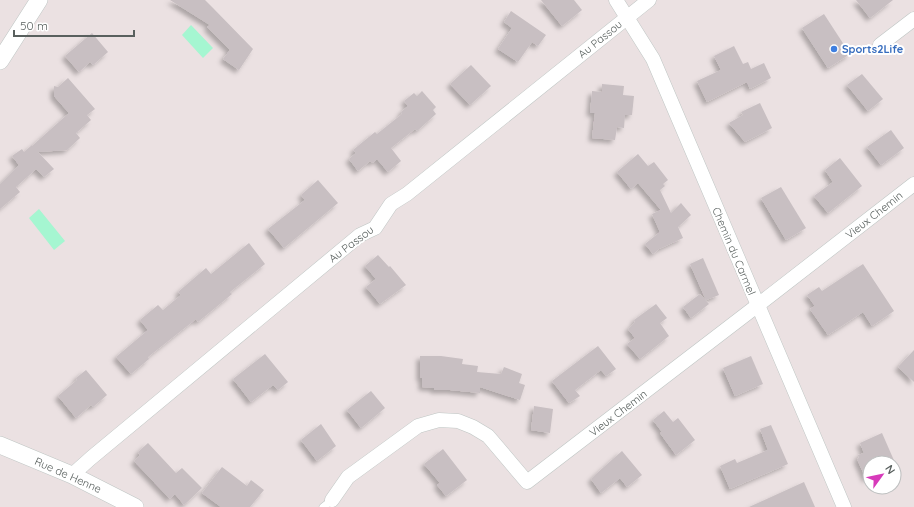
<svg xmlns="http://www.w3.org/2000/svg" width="914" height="507" viewBox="0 0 914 507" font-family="Quicksand,sans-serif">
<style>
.water{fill:#a5f6d1}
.building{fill:#c8bfc2;filter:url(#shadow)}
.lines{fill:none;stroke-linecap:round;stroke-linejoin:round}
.service-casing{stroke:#bfc6c4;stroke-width:8}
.minor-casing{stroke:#bfc6c4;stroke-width:15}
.tertiary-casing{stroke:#bfc6c4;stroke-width:18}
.service{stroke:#fff;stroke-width:7}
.minor{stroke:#fff;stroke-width:14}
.tertiary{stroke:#fff;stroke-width:17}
.shop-dot{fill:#3f7fe0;stroke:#fff;stroke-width:1.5}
.labels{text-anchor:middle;stroke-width:4;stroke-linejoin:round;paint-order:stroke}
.street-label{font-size:11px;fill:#59605e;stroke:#fff}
.shop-label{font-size:11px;font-weight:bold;fill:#366cbe;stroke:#fff;text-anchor:start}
</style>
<defs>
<filter id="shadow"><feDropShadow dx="-3.5" dy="3.5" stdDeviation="2" flood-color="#0004"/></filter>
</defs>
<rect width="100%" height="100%" fill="#ebe1e2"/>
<g class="water">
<polygon points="191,25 213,48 203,58 182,35"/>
<polygon points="39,209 65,241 54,250 29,218"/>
</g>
<g class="building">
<polygon points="170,0 205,0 213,8 253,49 239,70 223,59 230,50 207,27 210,25"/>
<polygon points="541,0 574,0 582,10 562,26"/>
<polygon points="856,0 893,0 870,18"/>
<polygon points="511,11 546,35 538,46 532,42 518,62 498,49 512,28 504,22"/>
<polygon points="824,14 850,54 828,68 802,28"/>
<polygon points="92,33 108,52 93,65 90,62 79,72 65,56"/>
<polygon points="734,46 743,64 748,62 751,69 764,63 771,78 750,89 747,82 707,102 697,81 721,70 714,56"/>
<polygon points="471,65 491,86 470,105 450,84"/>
<polygon points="862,74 883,99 868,111 847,85"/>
<polygon points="68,78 95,109 87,115 91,120 76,133 80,138 67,150 38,152 54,169 44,177 36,169 16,187 20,192 0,209 0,184 19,165 12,156 22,149 24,152 32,145 32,146 69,113 54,96 54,86 58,87"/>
<polygon points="602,84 624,86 623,95 634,96 632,115 625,115 624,128 617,127 615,140 592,138 595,113 590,113 592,91 602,92"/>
<polygon points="422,91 436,107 433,110 436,114 417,131 415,129 391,148 401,161 388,172 377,159 373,163 370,161 358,171 349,159 356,153 353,150 375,132 377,134 402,114 401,112 408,106 404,101 414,93 417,96"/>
<polygon points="760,103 772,128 745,142 729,123 743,115 741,112"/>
<polygon points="891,130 904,148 881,165 867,147"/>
<polygon points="638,154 648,166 654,162 668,180 663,184 665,186 660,190 671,213 681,203 691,215 678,227 683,238 659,249 653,254 645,244 660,232 652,214 661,210 638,183 631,189 617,172"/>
<polygon points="840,158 862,186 828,213 814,196 833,182 825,170"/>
<polygon points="318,180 338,203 284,248 268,229 305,200 301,195"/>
<polygon points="781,187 806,228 786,240 761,198"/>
<polygon points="249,243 265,264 230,292 232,294 198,322 196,319 148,357 149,359 131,374 116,357 148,330 140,320 158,305 163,310 181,295 178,292 206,268 211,274"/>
<polygon points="378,255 389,267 390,266 406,285 380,304 366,287 376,279 365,266"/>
<polygon points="703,258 719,295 706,300 690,264"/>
<polygon points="863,264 894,311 872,326 863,312 828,335 810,309 815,306 807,295 819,287 822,291"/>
<polygon points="700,294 709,304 691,318 683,307"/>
<polygon points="656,304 667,318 660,323 669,336 640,359 627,344 635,338 628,329 635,322 634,320"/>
<polygon points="598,346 616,369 606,376 601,370 575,390 580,396 569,403 552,381"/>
<polygon points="914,350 914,382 898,367"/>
<polygon points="265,354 288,382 278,390 273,385 251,402 233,379"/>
<polygon points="420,356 441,356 463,359 462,364 478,366 477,372 501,374 504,367 522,374 519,383 525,385 520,400 480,387 480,393 450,390 434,390 434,388 422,387 422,378 420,378"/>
<polygon points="751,356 763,384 735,396 723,368"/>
<polygon points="86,370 107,395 93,407 91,405 76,418 58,396 77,380 76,378"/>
<polygon points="371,391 385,408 361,428 347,410"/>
<polygon points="534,406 553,409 550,433 531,430"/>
<polygon points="664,411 673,422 678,418 695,440 676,455 660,433 662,432 653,420"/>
<polygon points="321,424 336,446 317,461 301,440"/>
<polygon points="771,425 788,464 730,489 720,466 735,459 737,463 768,450 760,429"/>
<polygon points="882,433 896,465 894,466 894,463 870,463 870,477 866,479 857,459 859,458 858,455 864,453 860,443"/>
<polygon points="148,443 176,473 182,468 202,488 184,505 175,494 170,499 134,461 140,455 138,452"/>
<polygon points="443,449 467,480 446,496 437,485 440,483 424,464"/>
<polygon points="622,451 642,475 627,487 620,478 601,493 591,479 596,474"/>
<polygon points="222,467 247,486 251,480 264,490 250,507 221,507 202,493"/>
<polygon points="804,482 815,507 749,507"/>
</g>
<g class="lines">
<defs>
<polyline id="service" points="323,507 332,500"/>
<g id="minor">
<polyline points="616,0 653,59 844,507"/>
<polyline points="880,45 914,19"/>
<polyline points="72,475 91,458 360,235 375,228 391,204 407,194 649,0"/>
<polyline points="332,500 348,477 418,426 439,420 458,421 473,427 488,436 527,482 758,305 914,184"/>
</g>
<g id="tertiary">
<polyline points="0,61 39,0"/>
<polyline points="0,445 72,475 135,507"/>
</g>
</defs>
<use href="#service" class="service-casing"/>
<use href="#minor" class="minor-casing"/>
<use href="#tertiary" class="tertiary-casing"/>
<use href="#service" class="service"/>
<use href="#minor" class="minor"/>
<use href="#tertiary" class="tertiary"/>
</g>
<circle class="shop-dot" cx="834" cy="49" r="4"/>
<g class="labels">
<g class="street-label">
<text transform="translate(600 39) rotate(-39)" y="4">Au Passou</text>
<text transform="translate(874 215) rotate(-38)" y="4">Vieux Chemin</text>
<text transform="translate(351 244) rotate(-37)" y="4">Au Passou</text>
<text transform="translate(734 251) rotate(67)" y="4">Chemin du Carmel</text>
<text transform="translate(618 413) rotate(-37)" y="4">Vieux Chemin</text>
<text transform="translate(68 475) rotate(24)" y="4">Rue de Henne</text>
</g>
<g class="shop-label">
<text x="842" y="53">Sports2Life</text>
</g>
</g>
<g transform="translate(882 475) rotate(57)"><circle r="19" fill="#ffffff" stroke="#bdbfbf"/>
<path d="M0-3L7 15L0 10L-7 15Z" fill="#d73aba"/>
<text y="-6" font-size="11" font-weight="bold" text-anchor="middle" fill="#59605e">N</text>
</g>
<path d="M14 30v6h120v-6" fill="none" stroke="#59605e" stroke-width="2"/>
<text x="20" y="30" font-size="12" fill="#59605e" stroke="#ffffff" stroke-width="3" paint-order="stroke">50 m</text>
</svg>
